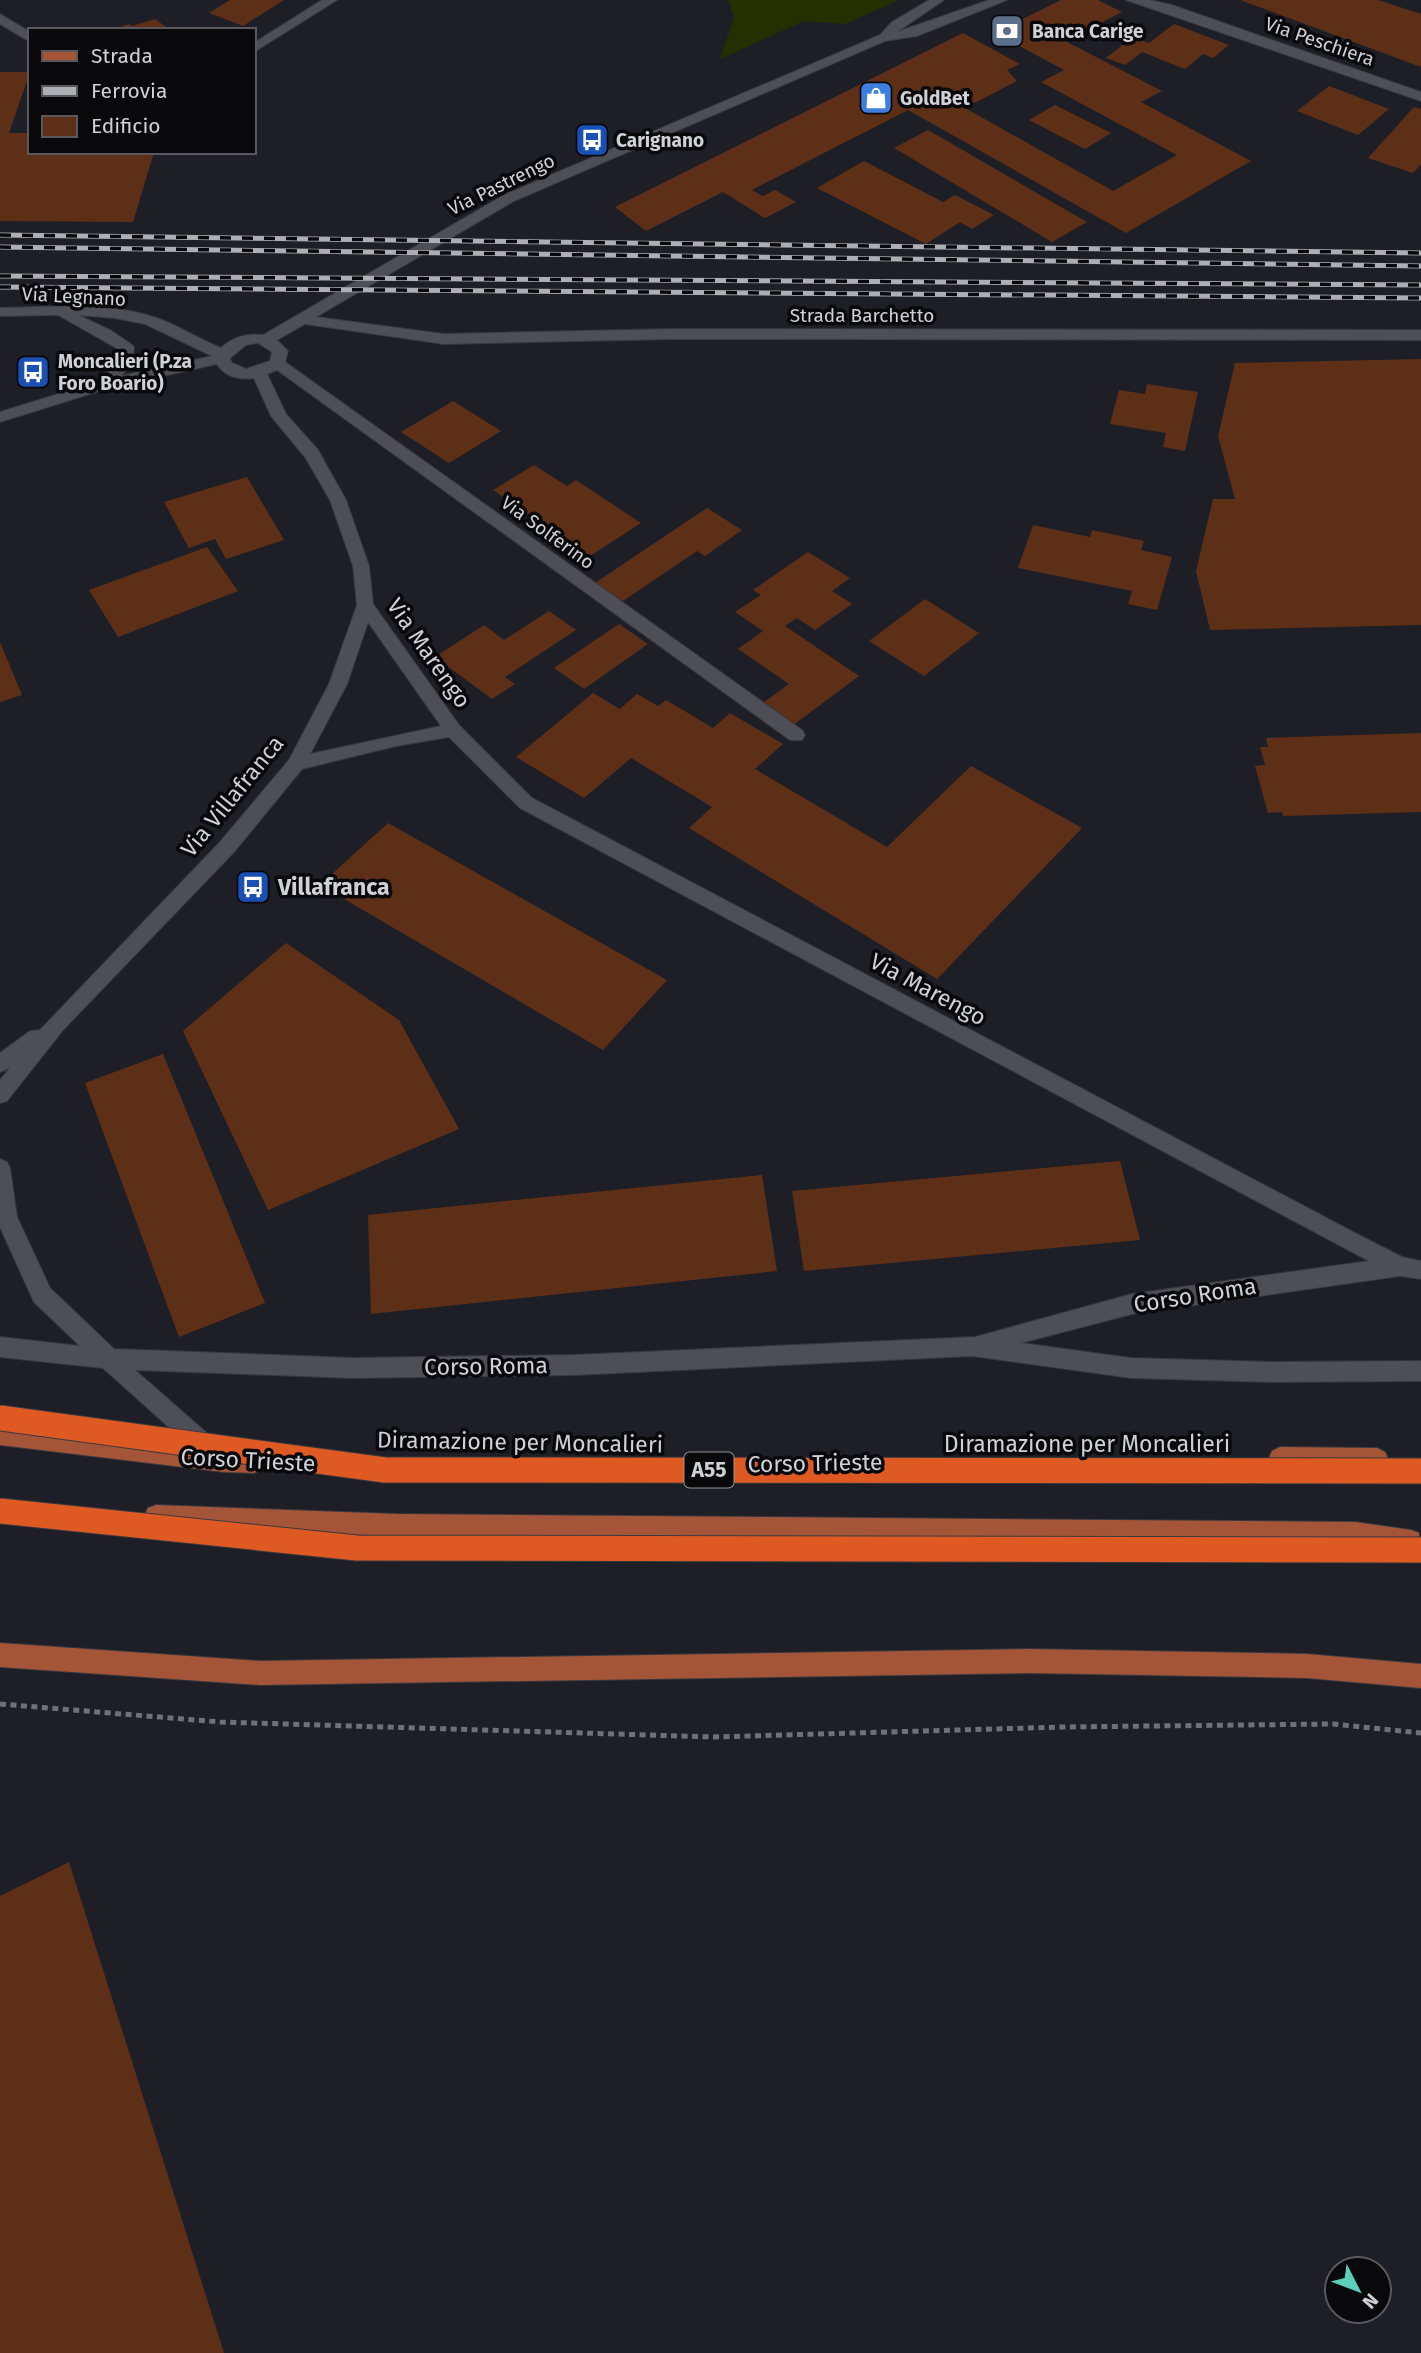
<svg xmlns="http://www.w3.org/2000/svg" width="1421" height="2353" viewBox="0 0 1421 2353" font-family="'Fira Sans',sans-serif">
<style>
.green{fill:#253000}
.building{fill:#5e2f17}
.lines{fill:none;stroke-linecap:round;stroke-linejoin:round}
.minor-casing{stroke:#38393f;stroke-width:2}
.major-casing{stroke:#38393f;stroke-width:2}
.path{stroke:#707177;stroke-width:5;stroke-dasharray:6 4.5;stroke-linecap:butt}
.minor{fill:#4d4e56;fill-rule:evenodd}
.major{fill:#a55537;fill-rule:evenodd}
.rail-casing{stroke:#aeafb4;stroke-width:5}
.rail{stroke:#09090c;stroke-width:3.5;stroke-dasharray:11;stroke-linecap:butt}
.highway-bridge-casing{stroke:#38393f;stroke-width:27;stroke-linecap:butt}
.highway-bridge{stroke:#df5a23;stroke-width:25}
.labels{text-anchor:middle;stroke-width:7;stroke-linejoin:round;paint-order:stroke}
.far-poi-label{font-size:19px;font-weight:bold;fill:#d0d1d6;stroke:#09090c;text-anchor:start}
.far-street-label{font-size:19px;fill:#d0d1d6;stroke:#09090c}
.shield{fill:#09090c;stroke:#949599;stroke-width:2}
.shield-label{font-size:21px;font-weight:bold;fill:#d0d1d6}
.street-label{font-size:23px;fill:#d0d1d6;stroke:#09090c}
.poi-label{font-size:23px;font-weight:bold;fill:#d0d1d6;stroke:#09090c;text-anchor:start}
</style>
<rect width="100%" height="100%" fill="#1e1f26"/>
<polygon class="green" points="728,0 899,0 845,24 804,21 720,59 734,17"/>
<g class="building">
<polygon points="230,0 284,0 243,26 209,13"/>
<polygon points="1061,0 1098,0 1122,12 1065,41 1162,91 1141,102 1251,161 1126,233 908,110 752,190 763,196 775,190 796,202 765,218 723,192 646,231 615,207 963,33 1020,64 1007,70 1017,81 965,108 1113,191 1177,155 1041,82 1064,70 995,33"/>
<polygon points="1240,0 1378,0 1421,14 1421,67"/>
<polygon points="155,19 170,30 118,28 129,24 132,26"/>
<polygon points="1174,24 1229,45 1213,58 1203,54 1185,69 1142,52 1125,65 1106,58 1133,37 1149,43"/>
<polygon points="0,72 30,72 9,133 30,133 30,152 154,152 133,222 0,221"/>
<polygon points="1329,86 1389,109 1358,135 1297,111"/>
<polygon points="1055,105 1111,133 1085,149 1029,120"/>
<polygon points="1414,107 1421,109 1421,164 1413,173 1368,158"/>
<polygon points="928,130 1087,222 1052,242 894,148"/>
<polygon points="864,161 943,202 955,195 994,215 972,229 960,222 926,244 817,188"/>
<polygon points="1421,359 1421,625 1210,630 1196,571 1213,499 1235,499 1218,436 1235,363"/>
<polygon points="1147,384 1198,392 1185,451 1163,447 1166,433 1110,424 1119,390 1145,394"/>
<polygon points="453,401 501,431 449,463 401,432"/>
<polygon points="534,465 567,486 576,480 641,523 590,556 493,490"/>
<polygon points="247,477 284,540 226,559 215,539 189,548 164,502"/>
<polygon points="707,508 742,530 705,556 697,551 620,603 592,585"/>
<polygon points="1033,525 1090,537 1092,530 1144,541 1141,550 1172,557 1157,610 1128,604 1132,591 1018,568"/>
<polygon points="207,547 238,591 118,637 89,590"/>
<polygon points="808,552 850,578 832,591 852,604 815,630 797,618 785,626 859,676 788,729 757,707 789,684 738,649 763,631 735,612 761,595 753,590"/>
<polygon points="925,599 979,633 924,676 869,641"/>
<polygon points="549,611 576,630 505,677 515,684 492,699 435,657 484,625 504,640"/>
<polygon points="619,624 648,644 584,689 554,668"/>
<polygon points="0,642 22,695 0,702"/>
<polygon points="593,693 620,709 637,694 658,706 666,700 713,728 730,713 783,744 755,769 887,847 971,766 1082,828 937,979 689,828 712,807 631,758 584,798 516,757"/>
<polygon points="1421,733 1421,812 1283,816 1282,812 1268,813 1255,766 1265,765 1260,747 1268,747 1266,738"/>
<polygon points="388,823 667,980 603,1050 320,885"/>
<polygon points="286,943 399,1020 459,1129 268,1210 183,1031"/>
<polygon points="163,1054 265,1303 179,1337 85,1083"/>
<polygon points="1120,1161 1140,1240 804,1271 792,1191"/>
<polygon points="762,1175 777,1271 371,1314 368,1215"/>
<polygon points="69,1862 224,2353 0,2353 0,1896"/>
</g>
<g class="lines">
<defs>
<g id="minor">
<polygon points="322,0 337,0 254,52 254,43"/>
<path d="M929 0H944L897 32 989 0H1007L917 36 885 41 514 201 316 317 444 334 673 329 1421 330V340L673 339 444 344 305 324 277 340 288 351 285 362 802 730 805 735 802 740H790L277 370 267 374 286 414 318 450 346 500 369 566 373 604 459 725 532 798 1355 1233 1402 1257 1421 1261V1279L1400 1276 1132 1314 1021 1343 1131 1358 1273 1362 1421 1361V1381L1273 1382 1131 1378 972 1356 574 1375 353 1378 135 1370 217 1442 220 1449 217 1456 209 1459 201 1456 103 1368 0 1357V1337L80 1346 34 1302 0 1227V1159L7 1162 10 1168 17 1217 50 1288 114 1349 353 1358 574 1355 975 1337 1132 1294 1369 1261 520 808 449 737 396 746 302 769 234 852 63 1030 7 1101 0 1103V1080L10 1068 0 1072V1053L30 1031 40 1030 220 842 289 760 329 684 357 605 353 566 330 500 305 457 271 416 254 378C239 380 225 377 217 364L109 388 0 422V412L100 381 116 362 118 349 58 315 0 316V308C52 307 107 301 157 318 179 326 199 339 221 348 233 337 247 333 263 335L504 195 880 35 892 22ZM78 315 114 318 145 324 212 356 121 376 132 363 134 347 131 344 110 330ZM258 343 272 352 270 361 246 369 232 363 230 358 246 345ZM368 622 441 726 310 754 347 684Z"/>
<polygon points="1126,0 1149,0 1172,5 1421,92 1421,101"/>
<polygon points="0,14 30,32 30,42 0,24"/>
</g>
<g id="major">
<polygon points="0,1425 224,1450 254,1451 262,1455 266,1462 262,1469 254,1473 224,1472 0,1445"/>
<polygon points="1280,1447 1377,1448 1385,1452 1388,1459 1385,1466 1377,1470 1280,1469 1272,1465 1269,1458 1272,1451"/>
<polygon points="156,1505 397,1514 1355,1522 1411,1530 1419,1533 1419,1549 1411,1552 1355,1544 397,1536 156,1527 148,1524 144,1516 148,1508"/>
<polygon points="0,1643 260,1661 1029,1649 1307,1654 1421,1664 1421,1688 1307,1678 1029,1673 260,1685 0,1667"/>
</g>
</defs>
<use href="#minor" class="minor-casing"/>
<use href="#major" class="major-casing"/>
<polyline class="path" points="0,1704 220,1722 714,1737 1063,1727 1333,1724 1421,1733"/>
<use href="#minor" class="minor"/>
<use href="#major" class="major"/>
<defs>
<g id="rail">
<polyline points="0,235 1421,253"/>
<polyline points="0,247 1421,266"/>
<polyline points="0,276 1421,285"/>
<polyline points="0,287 1421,298"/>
</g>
</defs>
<use href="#rail" class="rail-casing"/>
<use href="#rail" class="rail"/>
<defs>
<g id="highway-bridge">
<polyline points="0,1418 385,1470 1421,1471"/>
<polyline points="0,1511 357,1548 1421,1550"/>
</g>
</defs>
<use href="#highway-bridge" class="highway-bridge-casing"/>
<use href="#highway-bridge" class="highway-bridge"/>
</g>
<defs>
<symbol id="bank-square" viewBox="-11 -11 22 22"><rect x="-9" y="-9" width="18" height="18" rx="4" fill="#5c6f8a" stroke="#09090c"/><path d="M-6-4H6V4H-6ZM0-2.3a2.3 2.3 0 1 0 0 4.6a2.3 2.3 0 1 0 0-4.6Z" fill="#fff"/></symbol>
<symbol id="shop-square" viewBox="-11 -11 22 22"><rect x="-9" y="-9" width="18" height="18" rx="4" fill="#3f7fe0" stroke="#09090c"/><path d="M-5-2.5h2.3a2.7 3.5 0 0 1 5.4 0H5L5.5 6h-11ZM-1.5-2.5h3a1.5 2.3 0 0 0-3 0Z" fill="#fff"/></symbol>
<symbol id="bus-square" viewBox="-11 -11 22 22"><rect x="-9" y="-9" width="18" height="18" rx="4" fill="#1a4fb4" stroke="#09090c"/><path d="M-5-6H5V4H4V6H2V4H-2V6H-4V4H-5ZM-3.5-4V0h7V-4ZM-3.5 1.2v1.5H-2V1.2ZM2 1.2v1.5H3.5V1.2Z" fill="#fff"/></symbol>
</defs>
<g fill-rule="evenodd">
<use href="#bank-square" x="988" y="12" width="38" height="38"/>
<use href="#shop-square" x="857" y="79" width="38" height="38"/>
<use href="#bus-square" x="573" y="121" width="38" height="38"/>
<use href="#bus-square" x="14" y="353" width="38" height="38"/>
<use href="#bus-square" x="234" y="868" width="38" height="38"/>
</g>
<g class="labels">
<g class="far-poi-label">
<text x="1032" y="38">Banca Carige</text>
<text x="900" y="105">GoldBet</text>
<text x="616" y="147">Carignano</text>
<text x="58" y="368">Moncalieri (P.za<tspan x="58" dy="22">Foro Boario)</tspan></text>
</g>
<g class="far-street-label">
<text transform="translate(1320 41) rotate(19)" y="7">Via Peschiera</text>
<text transform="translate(501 184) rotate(-26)" y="7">Via Pastrengo</text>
<text transform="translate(74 296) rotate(3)" y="7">Via Legnano</text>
<text x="862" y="322">Strada Barchetto</text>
<text transform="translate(548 532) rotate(36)" y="7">Via Solferino</text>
</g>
<rect class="shield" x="684.5" y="1452.5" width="49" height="35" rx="5"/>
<g class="shield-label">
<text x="709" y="1477">A55</text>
</g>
<g class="street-label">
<text transform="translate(429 653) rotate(55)" y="8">Via Marengo</text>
<text transform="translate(232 796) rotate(-51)" y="8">Via Villafranca</text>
<text transform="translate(928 989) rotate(28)" y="8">Via Marengo</text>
<text transform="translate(1195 1295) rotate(-9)" y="8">Corso Roma</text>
<text transform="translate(486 1366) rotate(-1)" y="8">Corso Roma</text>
<text transform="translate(520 1442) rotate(1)" y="8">Diramazione per Moncalieri</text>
<text x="1087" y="1452">Diramazione per Moncalieri</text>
<text transform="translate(248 1460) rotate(3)" y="8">Corso Trieste</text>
<text transform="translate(815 1463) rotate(-1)" y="8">Corso Trieste</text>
</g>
<g class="poi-label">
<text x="278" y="895">Villafranca</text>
</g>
</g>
<rect x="28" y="28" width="228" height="126" fill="#09090c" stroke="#59595d" stroke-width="2"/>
<rect x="42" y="51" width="35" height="10" fill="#a55537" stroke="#59595d" stroke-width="2"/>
<text x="91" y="63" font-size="21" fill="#d0d1d6">Strada</text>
<rect x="42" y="86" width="35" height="10" fill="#aeafb4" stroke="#59595d" stroke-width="2"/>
<text x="91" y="98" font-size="21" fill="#d0d1d6">Ferrovia</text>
<rect x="42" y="116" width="35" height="21" fill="#5e2f17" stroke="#59595d" stroke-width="2"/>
<text x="91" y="133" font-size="21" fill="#d0d1d6">Edificio</text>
<g transform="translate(1358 2290) rotate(132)"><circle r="33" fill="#09090c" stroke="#59595d" stroke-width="2"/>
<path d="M0-5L12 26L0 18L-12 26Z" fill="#5ccebb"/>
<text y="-10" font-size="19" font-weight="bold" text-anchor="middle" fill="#d0d1d6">N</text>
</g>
</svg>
